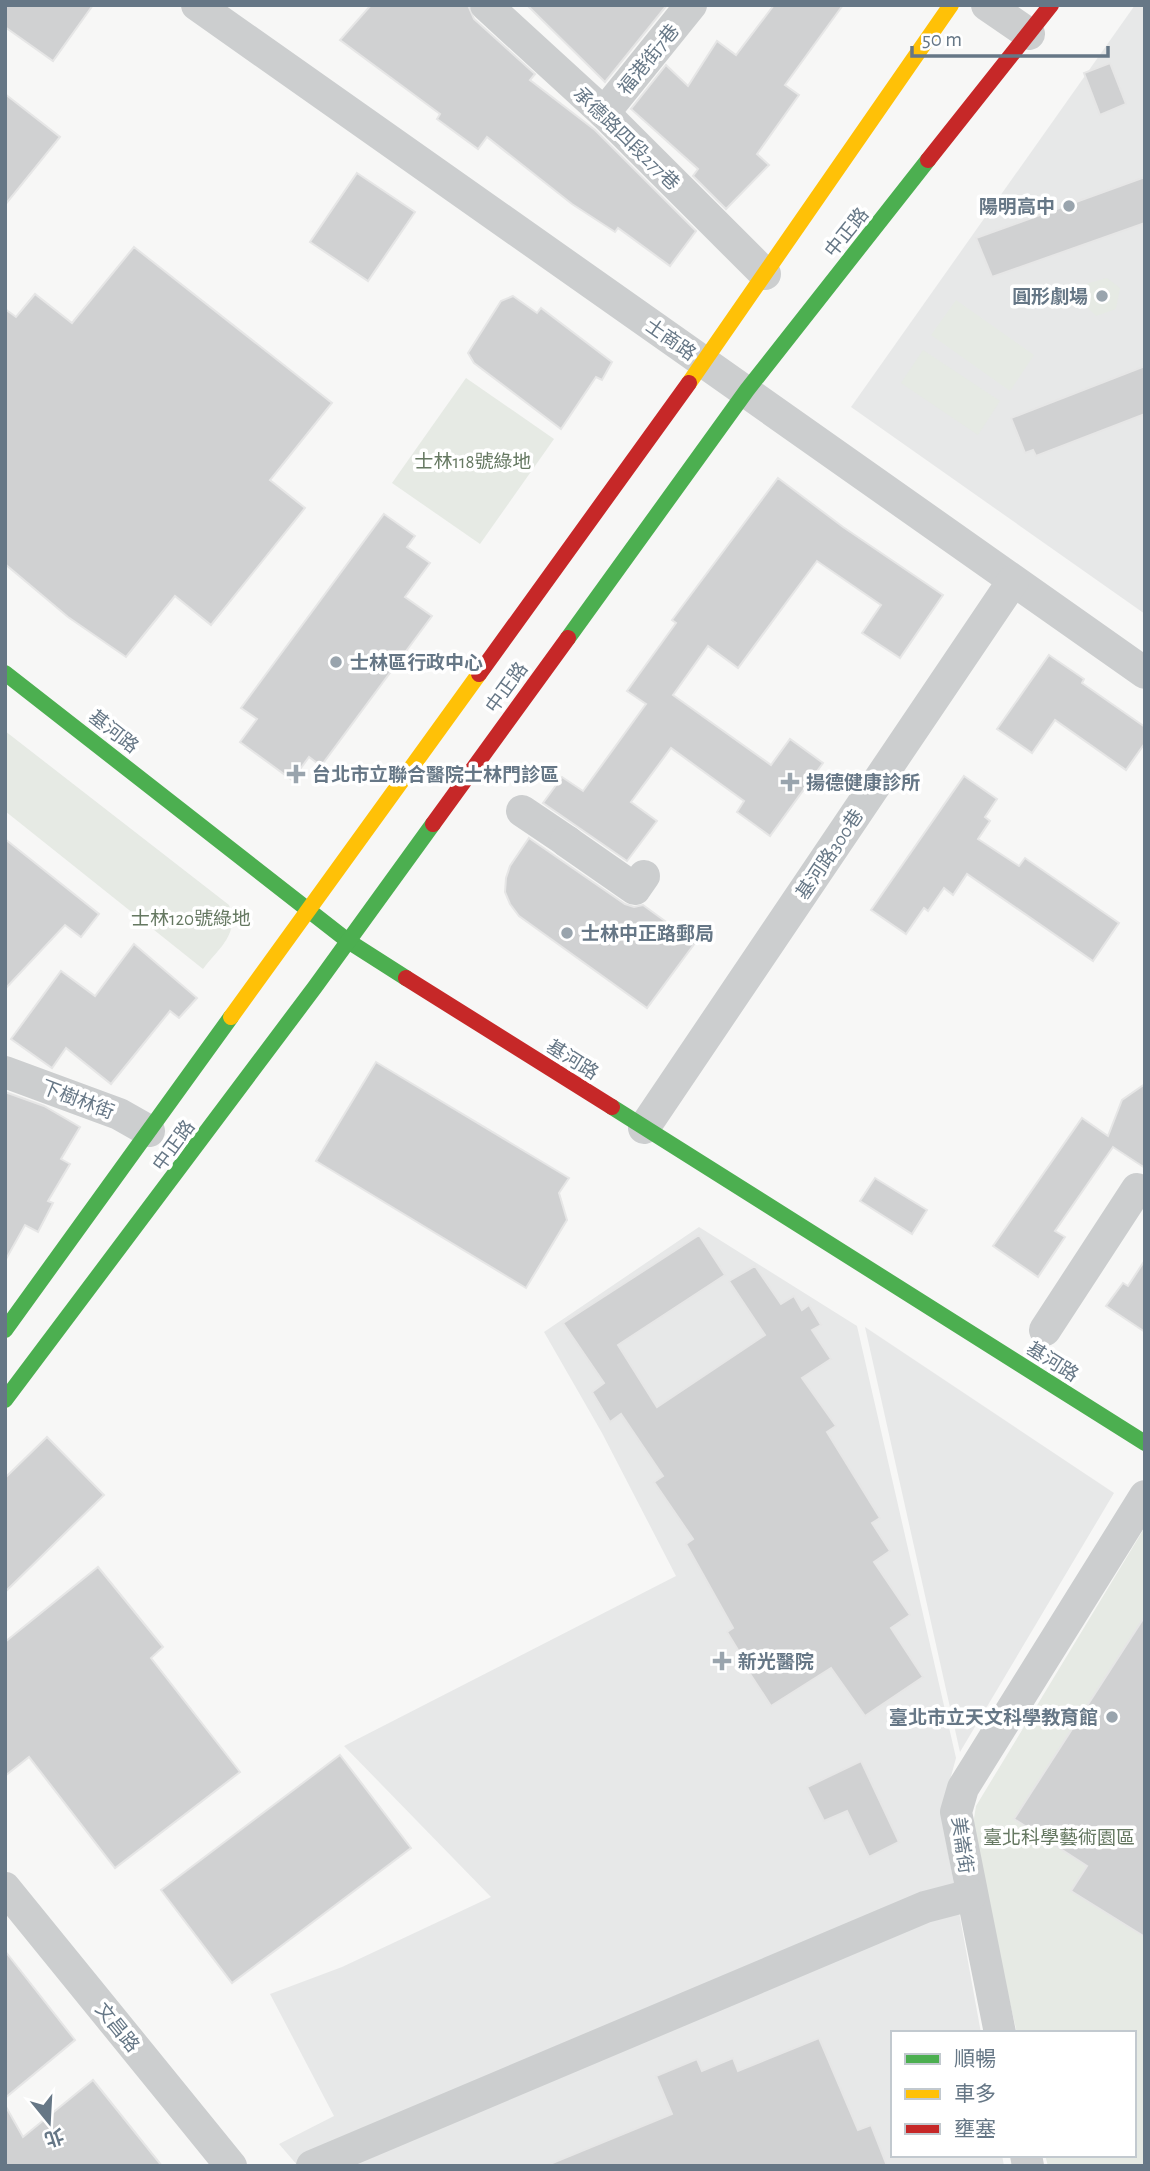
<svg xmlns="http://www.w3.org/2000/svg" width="1150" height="2171" viewBox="0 0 1150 2171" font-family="'Alegreya Sans','Noto Sans TC',sans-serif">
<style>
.built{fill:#e7e8e8}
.green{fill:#e6eae4}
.building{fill:#d0d1d2;stroke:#e6e6e6;stroke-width:2}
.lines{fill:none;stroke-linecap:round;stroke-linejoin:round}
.street{stroke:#cccecf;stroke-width:32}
.fast{stroke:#4caf50;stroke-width:16}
.slow{stroke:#ffc107;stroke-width:16}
.jam{stroke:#c62828;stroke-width:16}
.poi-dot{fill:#99a4ad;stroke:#fff;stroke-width:2.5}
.labels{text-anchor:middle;stroke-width:7;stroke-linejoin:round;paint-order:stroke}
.street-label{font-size:19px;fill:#667786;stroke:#fff}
.poi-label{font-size:19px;font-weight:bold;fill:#667786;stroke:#fff;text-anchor:start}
.park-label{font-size:19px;fill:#657861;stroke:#fff}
</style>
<rect width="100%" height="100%" fill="#f7f7f6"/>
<g class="built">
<polygon points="1135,5 1145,5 1145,614 851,407"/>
<polygon points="699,1227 857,1326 956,1758 941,1813 981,2033 893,2033 893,2155 1002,2155 1004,2166 298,2166 279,2144 334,2116 270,1994 342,1967 491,1897 344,1746 676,1576 602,1433 544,1332"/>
<polygon points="865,1327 1114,1493 960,1752"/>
</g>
<g class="green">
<polygon points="1107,278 1120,288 1116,309 1096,316 1084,304 1086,284"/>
<polygon points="956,300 1034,355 1010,391 931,335"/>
<polygon points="923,350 1000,401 978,435 901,383"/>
<polygon points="466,378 554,439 480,544 392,483"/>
<path d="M5 731 229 905C240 934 220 947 203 969L5 811Z"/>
<polygon points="1145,1527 1145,2166 1048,2166 1045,2155 1134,2155 1134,2033 1017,2033 971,1837 976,1806"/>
</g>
<g class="building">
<polygon points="5,5 93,5 53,61 5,27"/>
<polygon points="371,5 468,5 474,19 535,74 530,80 595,130 696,231 670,266 618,228 615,232 572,204 487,137 478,149 437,119 440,114 340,40"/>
<polygon points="527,5 667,5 605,82"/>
<polygon points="774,5 843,5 785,85 799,95 757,154 769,165 726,209 693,176 698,169 631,109 666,65 688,86 717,41 736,55"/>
<polygon points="1110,63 1126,104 1100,115 1084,73"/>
<polygon points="5,94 60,137 5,205"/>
<polygon points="357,173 415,212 368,281 310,242"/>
<polygon points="1145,177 1145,223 992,277 976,238"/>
<polygon points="134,247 332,403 270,480 305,508 211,625 175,596 126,657 68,617 5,564 5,309 16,317 35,294 72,323"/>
<polygon points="513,296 537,313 541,308 612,362 602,380 596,377 561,429 474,363 468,353 501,301"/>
<polygon points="1145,366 1145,414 1036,456 1033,450 1025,453 1011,418"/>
<polygon points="778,478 843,527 943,595 900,658 862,633 881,605 817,561 738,668 708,646 673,695 771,765 790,739 823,763 770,836 737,812 744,801 671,748 631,802 657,821 627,861 543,803 562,777 583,791 646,704 627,691 676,623 672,620"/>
<polygon points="384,514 415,536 407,547 430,563 405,597 432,616 321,766 309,757 292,780 240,742 257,719 241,708"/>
<polygon points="1049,655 1084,679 1082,683 1145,727 1145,743 1126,770 1055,720 1032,753 997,729"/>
<polygon points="964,776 997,799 985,817 990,821 978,839 1019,866 1025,858 1119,923 1093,961 967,874 953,895 944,888 928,911 924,908 906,934 871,910"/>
<polygon points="529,838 625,904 634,907 643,905 695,943 647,1008 519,916 510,904 505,892 506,878 510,866"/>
<polygon points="5,839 99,914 81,937 65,925 5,989"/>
<polygon points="134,944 197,998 179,1018 170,1011 111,1084 66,1048 52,1068 11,1039 61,971 95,996"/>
<polygon points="376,1062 569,1178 559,1193 567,1220 526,1288 316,1161"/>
<polygon points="1145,1084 1145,1168 1113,1147 1055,1231 1065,1237 1038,1277 993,1246 1082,1118 1108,1136 1122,1100"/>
<polygon points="5,1092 44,1106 80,1127 61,1159 70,1164 48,1201 53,1203 38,1232 25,1225 5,1261"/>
<polygon points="875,1178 927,1210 912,1234 860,1201"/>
<polygon points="699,1235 725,1275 618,1345 657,1407 765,1335 729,1281 755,1266 781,1304 794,1296 802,1310 809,1305 821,1325 812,1330 831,1359 802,1378 836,1426 827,1432 880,1518 872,1523 890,1551 874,1562 910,1615 891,1628 923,1677 865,1716 831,1668 771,1706 741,1660 743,1658 727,1632 733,1628 686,1544 693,1539 654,1482 663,1476 621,1414 610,1422 592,1392 604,1383 563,1323"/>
<polygon points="1145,1260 1145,1332 1106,1306 1123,1283 1128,1286"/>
<polygon points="47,1437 104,1495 5,1592 5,1478"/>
<polygon points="98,1567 163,1647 151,1658 240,1772 115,1868 29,1757 5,1776 5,1642"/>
<polygon points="1145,1616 1145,1937 1071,1891 1087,1866 1014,1819"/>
<polygon points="340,1755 411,1848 232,1983 161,1890"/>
<polygon points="861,1761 899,1842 869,1857 847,1811 824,1821 807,1787"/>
<polygon points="5,1951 75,2040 5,2098"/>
<polygon points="819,2038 858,2130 871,2125 887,2166 545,2166 672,2114 656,2076 697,2059 702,2071 733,2058 738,2071"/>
<polygon points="93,2080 162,2166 5,2166 5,2105 23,2137"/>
</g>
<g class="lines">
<g class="street">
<polyline points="197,5 1145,673"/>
<polyline points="486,5 604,113 765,274"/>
<polyline points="987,5 1029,34"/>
<polyline points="604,113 691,5"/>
<polyline points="522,811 568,842"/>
<polyline points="566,841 635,889 644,876"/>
<polyline points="5,1072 119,1114 149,1131"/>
<polyline points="644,1128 1013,581"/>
<polyline points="1045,1330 1137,1189"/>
<polyline points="5,1888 231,2166"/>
<polyline points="1000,2033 956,1812 963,1788 1145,1496"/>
<polyline points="1026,2155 1028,2166"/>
<polyline points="312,2166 925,1907 971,1895"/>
</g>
<g class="fast">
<polyline points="568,638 747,390 928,160"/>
<polyline points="5,673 348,941 406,978"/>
<polyline points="612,1107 1145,1443"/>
<polyline points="5,1330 231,1017"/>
<polyline points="5,1400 315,987 433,824"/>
</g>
<g class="slow">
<polyline points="689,383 951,5"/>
<polyline points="231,1017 479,674"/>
</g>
<g class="jam">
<polyline points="928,160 1051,5"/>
<polyline points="479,674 689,383"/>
<polyline points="433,824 568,638"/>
<polyline points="406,978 612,1107"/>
</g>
</g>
<g class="poi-dot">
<circle cx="1069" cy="206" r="7"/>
<circle cx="1102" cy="296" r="7"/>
<circle cx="336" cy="662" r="7"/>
<path d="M292.5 763.5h7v7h7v7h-7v7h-7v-7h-7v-7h7z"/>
<path d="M786.5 771.5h7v7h7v7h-7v7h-7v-7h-7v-7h7z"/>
<circle cx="567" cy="933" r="7"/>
<path d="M718.5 1650.5h7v7h7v7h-7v7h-7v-7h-7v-7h7z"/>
<circle cx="1112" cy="1717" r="7"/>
</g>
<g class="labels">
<g class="street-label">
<text transform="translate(648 59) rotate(-51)" y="7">福港街7巷</text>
<text transform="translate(627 138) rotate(44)" y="7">承德路四段277巷</text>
<text transform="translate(846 232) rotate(-51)" y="7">中正路</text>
<text transform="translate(671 339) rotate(35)" y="7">士商路</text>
<text transform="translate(506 687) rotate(-54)" y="7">中正路</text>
<text transform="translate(114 731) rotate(38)" y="7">基河路</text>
<text transform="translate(829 854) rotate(-56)" y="7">基河路300巷</text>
<text transform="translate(573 1059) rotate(32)" y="7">基河路</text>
<text transform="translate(78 1099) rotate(21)" y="7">下樹林街</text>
<text transform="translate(173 1145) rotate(-54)" y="7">中正路</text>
<text transform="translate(1053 1361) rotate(32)" y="7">基河路</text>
<text transform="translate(963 1845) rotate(82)" y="7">美崙街</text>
<text transform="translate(118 2027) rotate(51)" y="7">文昌路</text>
</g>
<g class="poi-label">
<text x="1055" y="213" text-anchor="end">陽明高中</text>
<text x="1088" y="303" text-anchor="end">圓形劇場</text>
<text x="350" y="669">士林區行政中心</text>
<text x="312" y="781">台北市立聯合醫院士林門診區</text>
<text x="806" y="789">揚德健康診所</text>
<text x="581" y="940">士林中正路郵局</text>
<text x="738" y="1668">新光醫院</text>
<text x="1098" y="1724" text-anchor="end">臺北市立天文科學教育館</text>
</g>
<g class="park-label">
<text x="473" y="468">士林118號綠地</text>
<text x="191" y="925">士林120號綠地</text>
<text x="1059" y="1844">臺北科學藝術園區</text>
</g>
</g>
<rect width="1150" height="2171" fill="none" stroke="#667786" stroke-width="14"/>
<rect x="891" y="2031" width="245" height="126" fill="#ffffff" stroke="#c2c9cf" stroke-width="2"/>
<rect x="905" y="2054" width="35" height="10" fill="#4caf50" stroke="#c2c9cf" stroke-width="2"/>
<text x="954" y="2066" font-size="21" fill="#667786">順暢</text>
<rect x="905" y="2089" width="35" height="10" fill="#ffc107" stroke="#c2c9cf" stroke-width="2"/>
<text x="954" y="2101" font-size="21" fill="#667786">車多</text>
<rect x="905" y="2124" width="35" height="10" fill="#c62828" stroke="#c2c9cf" stroke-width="2"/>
<text x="954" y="2136" font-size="21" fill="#667786">壅塞</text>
<g transform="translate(49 2122) rotate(162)" stroke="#ffffff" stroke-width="5" paint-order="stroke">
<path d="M0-5L12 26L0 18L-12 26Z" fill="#667786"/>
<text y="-10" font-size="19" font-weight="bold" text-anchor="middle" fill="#667786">北</text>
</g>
<path d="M912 46v10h196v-10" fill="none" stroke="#667786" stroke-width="3.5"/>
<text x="922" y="46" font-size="21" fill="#667786" stroke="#ffffff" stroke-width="5" paint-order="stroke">50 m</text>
</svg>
